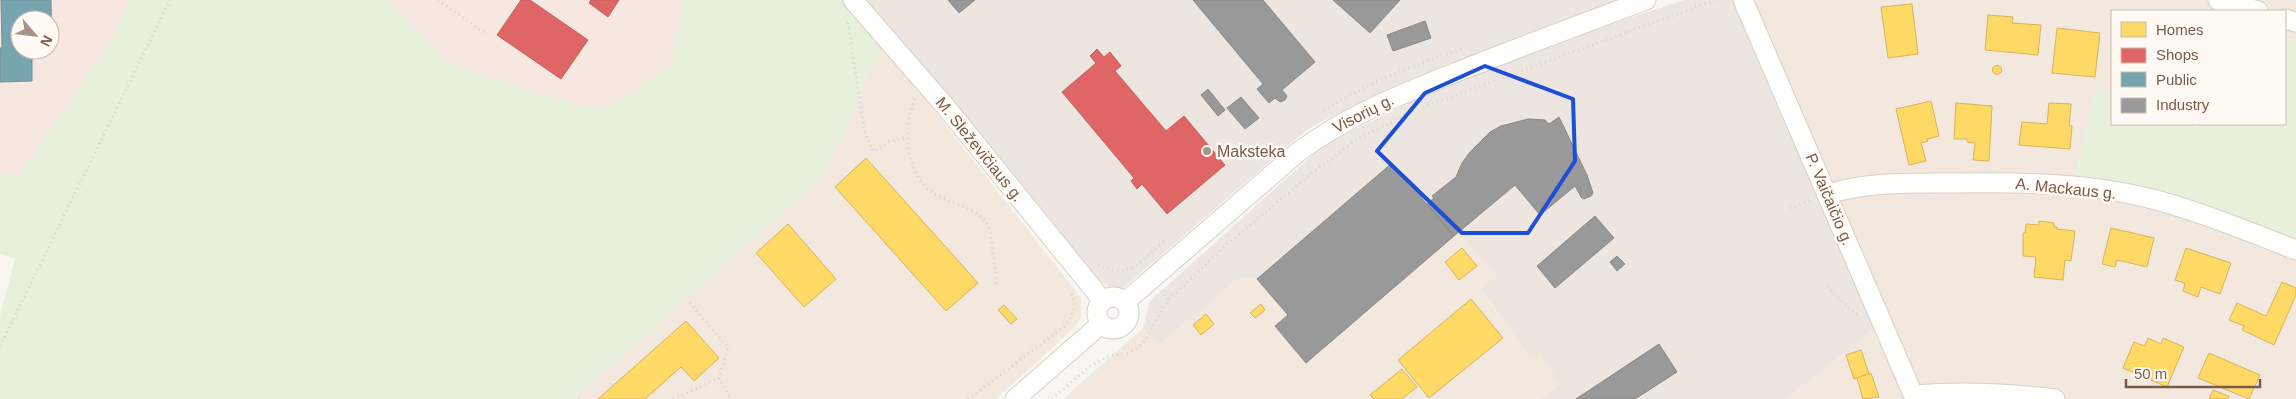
<svg xmlns="http://www.w3.org/2000/svg" width="2296" height="399" viewBox="0 0 2296 399" font-family="Arial,sans-serif">
<style>
.residential{fill:#f2e8de}
.commercial{fill:#f6e8e1;fill-rule:evenodd}
.industrial{fill:#ede5e0}
.green{fill:#e7f0db}
.homes{fill:#ffd966;stroke:#d7b45e}
.shops{fill:#e06666;stroke:#c1635e}
.public{fill:#76a5af;stroke:#778f92}
.industry{fill:#999;stroke:#908782}
.lines{fill:none;stroke-linecap:round;stroke-linejoin:round}
.street-casing{stroke:#d7d1cb;stroke-width:21}
.path{stroke:#dcd5d0;stroke-width:3;stroke-dasharray:1 4;stroke-linecap:butt}
.street{stroke:#fefefd;stroke-width:19}
.marked{fill:none;stroke:#1d4ed8;stroke-width:4;stroke-linejoin:round}
.poi-dot{fill:#a69286;stroke:#fffaf3;stroke-width:2}
.labels{text-anchor:middle;stroke-width:5;stroke-linejoin:round;paint-order:stroke}
.street-label{font-size:16px;fill:#7a5c4d;stroke:#fffaf3}
.poi-label{font-size:16px;fill:#7a5c4d;stroke:#fffaf3;text-anchor:start}
</style>
<rect width="100%" height="100%" fill="#f9f5f0"/>
<g class="residential">
<polygon points="1738,0 2296,0 2296,42 2285,38 2285,11 2112,11 2112,95 2095,91 2076,176 2130,184 2212,207 2296,237 2296,399 1786,399 1875,327"/>
<polygon points="885,48 1081,298 1081,318 1073,329 996,399 573,399 854,112 866,76"/>
<polygon points="1392,163 1454,236 1460,231 1497,276 1481,290 1531,359 1540,353 1560,385 1539,399 1063,399 1143,328 1159,345 1238,278 1257,279"/>
</g>
<g class="commercial">
<path d="M0 0H130L113 37 20 176 0 174ZM20 20H50V50H20Z"/>
<polygon points="389,0 684,0 670,67 605,110 565,102 449,63"/>
</g>
<g class="industrial">
<polygon points="865,0 1617,0 1320,122 1304,132 1122,289 1113,289 1101,282"/>
<polygon points="1684,0 1733,0 1736,3 1875,327 1786,399 1539,399 1560,385 1540,353 1531,359 1481,289 1497,276 1460,232 1454,236 1392,163 1257,279 1238,278 1159,345 1143,328 1150,301 1325,144 1417,99 1551,44"/>
</g>
<g class="green">
<polygon points="130,0 389,0 449,63 565,102 605,110 670,67 684,0 844,0 885,48 866,76 854,112 819,180 573,399 0,399 0,316 15,259 0,254 0,174 20,175 113,37"/>
<polygon points="2285,38 2296,42 2296,237 2212,207 2130,184 2076,177 2095,91 2112,95 2112,124 2192,124 2196,127 2199,124 2285,124"/>
</g>
<g class="homes">
<polygon points="1912,4 1918,54 1888,58 1881,7"/>
<polygon points="1988,15 2013,17 2012,23 2041,25 2038,55 1985,50"/>
<polygon points="2057,28 2100,33 2095,77 2052,73"/>
<circle cx="1997" cy="70" r="4.5"/>
<polygon points="1931,101 1939,136 1927,139 1928,141 1921,143 1926,161 1909,165 1896,109"/>
<polygon points="1956,103 1992,106 1989,161 1973,160 1975,143 1967,142 1967,139 1954,139"/>
<polygon points="2049,103 2071,104 2069,126 2072,126 2070,149 2019,145 2022,122 2047,124"/>
<polygon points="866,158 978,283 946,311 835,187"/>
<polygon points="2039,221 2054,223 2054,227 2057,227 2057,229 2075,231 2071,261 2065,260 2063,280 2034,277 2036,257 2023,256 2023,233 2025,233 2026,224 2039,225"/>
<polygon points="788,224 836,279 804,307 756,253"/>
<polygon points="2111,228 2154,238 2147,267 2117,260 2115,267 2102,264"/>
<polygon points="1462,248 1477,266 1459,280 1445,262"/>
<polygon points="2186,248 2231,263 2220,294 2201,287 2198,297 2183,291 2185,283 2175,280"/>
<polygon points="2282,282 2296,288 2296,295 2274,345 2242,330 2244,326 2229,320 2237,303 2266,316"/>
<polygon points="1471,299 1503,338 1429,398 1398,360"/>
<polygon points="1261,304 1265,310 1255,318 1250,313"/>
<polygon points="1004,305 1017,319 1011,324 998,310"/>
<polygon points="1206,314 1214,324 1201,335 1193,325"/>
<polygon points="686,321 719,358 694,381 681,367 645,399 598,399"/>
<polygon points="2148,338 2161,344 2163,338 2184,347 2167,387 2123,368 2134,342 2145,346"/>
<polygon points="1861,350 1869,374 1854,379 1846,355"/>
<polygon points="2209,353 2260,375 2249,399 2198,378"/>
<polygon points="1402,369 1417,387 1402,399 1374,399 1370,395"/>
<polygon points="1871,373 1879,397 1863,399 1857,378"/>
<polygon points="2213,390 2229,396 2228,399 2209,399"/>
</g>
<g class="shops">
<polygon points="521,0 530,0 588,40 561,79 497,35"/>
<polygon points="591,0 619,0 608,17 589,3"/>
<polygon points="1097,49 1104,57 1110,52 1121,66 1115,71 1166,131 1184,116 1225,165 1167,214 1142,184 1137,189 1131,181 1134,178 1062,92 1096,63 1090,56"/>
</g>
<polygon class="public" points="1,0 51,0 52,49 50,49 50,20 20,20 20,50 32,50 32,81 0,82 0,48 2,48"/>
<g class="industry">
<polygon points="948,0 975,0 959,13"/>
<polygon points="1193,0 1263,0 1315,62 1282,90 1287,96 1285,100 1280,102 1275,98 1269,103 1257,89 1263,84"/>
<polygon points="1333,0 1400,0 1370,33"/>
<polygon points="1425,21 1431,38 1393,51 1387,35"/>
<polygon points="1208,89 1225,110 1218,116 1201,95"/>
<polygon points="1241,97 1259,118 1245,129 1227,108"/>
<polygon points="1559,117 1587,175 1593,193 1591,196 1584,199 1581,197 1575,186 1540,215 1515,185 1454,236 1427,204 1434,198 1432,196 1456,177 1462,163 1470,152 1490,132 1501,126 1528,119 1545,120 1549,124"/>
<polygon points="1392,163 1454,236 1306,363 1275,326 1288,315 1257,279"/>
<polygon points="1595,216 1614,238 1555,288 1537,266"/>
<polygon points="1617,256 1625,264 1617,271 1610,262"/>
<polygon points="1659,344 1677,372 1635,399 1576,399"/>
</g>
<g class="lines">
<defs>
<g id="street">
<polyline points="853,0 945,106 1103,301"/>
<polyline points="1743,0 1915,399"/>
<polyline points="2218,0 2258,11"/>
<polyline points="2285,19 2296,22"/>
<path d="M1828 194C1866 182 1909 183 1949 183 2018 182 2089 182 2156 200 2204 213 2250 232 2296 250"/>
<circle cx="1113" cy="313" r="16"/>
<path d="M1125 302 1297 153C1347 115 1404 93 1462 70 1523 46 1584 23 1646 0"/>
<path d="M1914 395C1961 391 2008 393 2055 399"/>
<polyline points="1015,399 1101,324"/>
</g>
</defs>
<use href="#street" class="street-casing"/>
<g class="path">
<polyline points="438,0 486,34"/>
<polyline points="848,23 865,135 874,152 889,142 908,138"/>
<path d="M915 99C902 127 905 174 933 193 949 203 979 208 988 226 992 236 995 274 997 287"/>
<polyline points="1423,107 1715,0"/>
<path d="M1324 111C1367 82 1416 65 1464 48"/>
<polyline points="1790,208 1811,200"/>
<path d="M1098 265C1132 281 1140 259 1165 241"/>
<polyline points="1827,287 1860,318"/>
<polyline points="1161,291 1169,300"/>
<polyline points="690,303 728,348 719,378 731,399"/>
<polyline points="0,346 170,0"/>
<polyline points="578,399 579,399"/>
<polyline points="673,399 719,378"/>
<path d="M968 399 1065 326C1073 315 1078 304 1070 292"/>
<polyline points="1052,399 1090,366 1109,356 1128,353 1140,346 1149,335 1157,318 1169,300 1225,246 1311,174 1358,139 1410,113"/>
</g>
<use href="#street" class="street"/>
</g>
<path class="marked" d="M1485 66 1573 99 1575 161 1528 233H1462L1377 151 1425 93Z"/>
<circle class="poi-dot" cx="1207" cy="151" r="5"/>
<g class="labels">
<g class="street-label">
<text transform="translate(1363 113) rotate(-27)" y="6">Visorių g.</text>
<text transform="translate(980 149) rotate(51)" y="6">M. Sleževičiaus g.</text>
<text transform="translate(2066 188) rotate(6)" y="6">A. Mackaus g.</text>
<text transform="translate(1830 199) rotate(67)" y="6">P. Vaičaičio g.</text>
</g>
<g class="poi-label">
<text x="1217" y="157">Maksteka</text>
</g>
</g>
<rect x="2111" y="10" width="175" height="115" fill="#fffaf3" stroke="#cabbb1"/>
<rect x="2121" y="22" width="25" height="15" fill="#ffd966" stroke="#cabbb1"/>
<text x="2156" y="35" font-size="15" fill="#7a5c4d">Homes</text>
<rect x="2121" y="48" width="25" height="15" fill="#e06666" stroke="#cabbb1"/>
<text x="2156" y="60" font-size="15" fill="#7a5c4d">Shops</text>
<rect x="2121" y="72" width="25" height="15" fill="#76a5af" stroke="#cabbb1"/>
<text x="2156" y="85" font-size="15" fill="#7a5c4d">Public</text>
<rect x="2121" y="98" width="25" height="15" fill="#999999" stroke="#cabbb1"/>
<text x="2156" y="110" font-size="15" fill="#7a5c4d">Industry</text>
<g transform="translate(35 35) rotate(118)"><circle r="24" fill="#fffaf3" stroke="#cabbb1"/>
<path d="M0-4L9 19L0 12L-9 19Z" fill="#a69286"/>
<text y="-8" font-size="14" font-weight="bold" text-anchor="middle" fill="#7a5c4d">N</text>
</g>
<path d="M2126 379v8h134v-8" fill="none" stroke="#7a5c4d" stroke-width="2.5"/>
<text x="2134" y="379" font-size="15" fill="#7a5c4d" stroke="#fffaf3" stroke-width="4" paint-order="stroke">50 m</text>
</svg>
